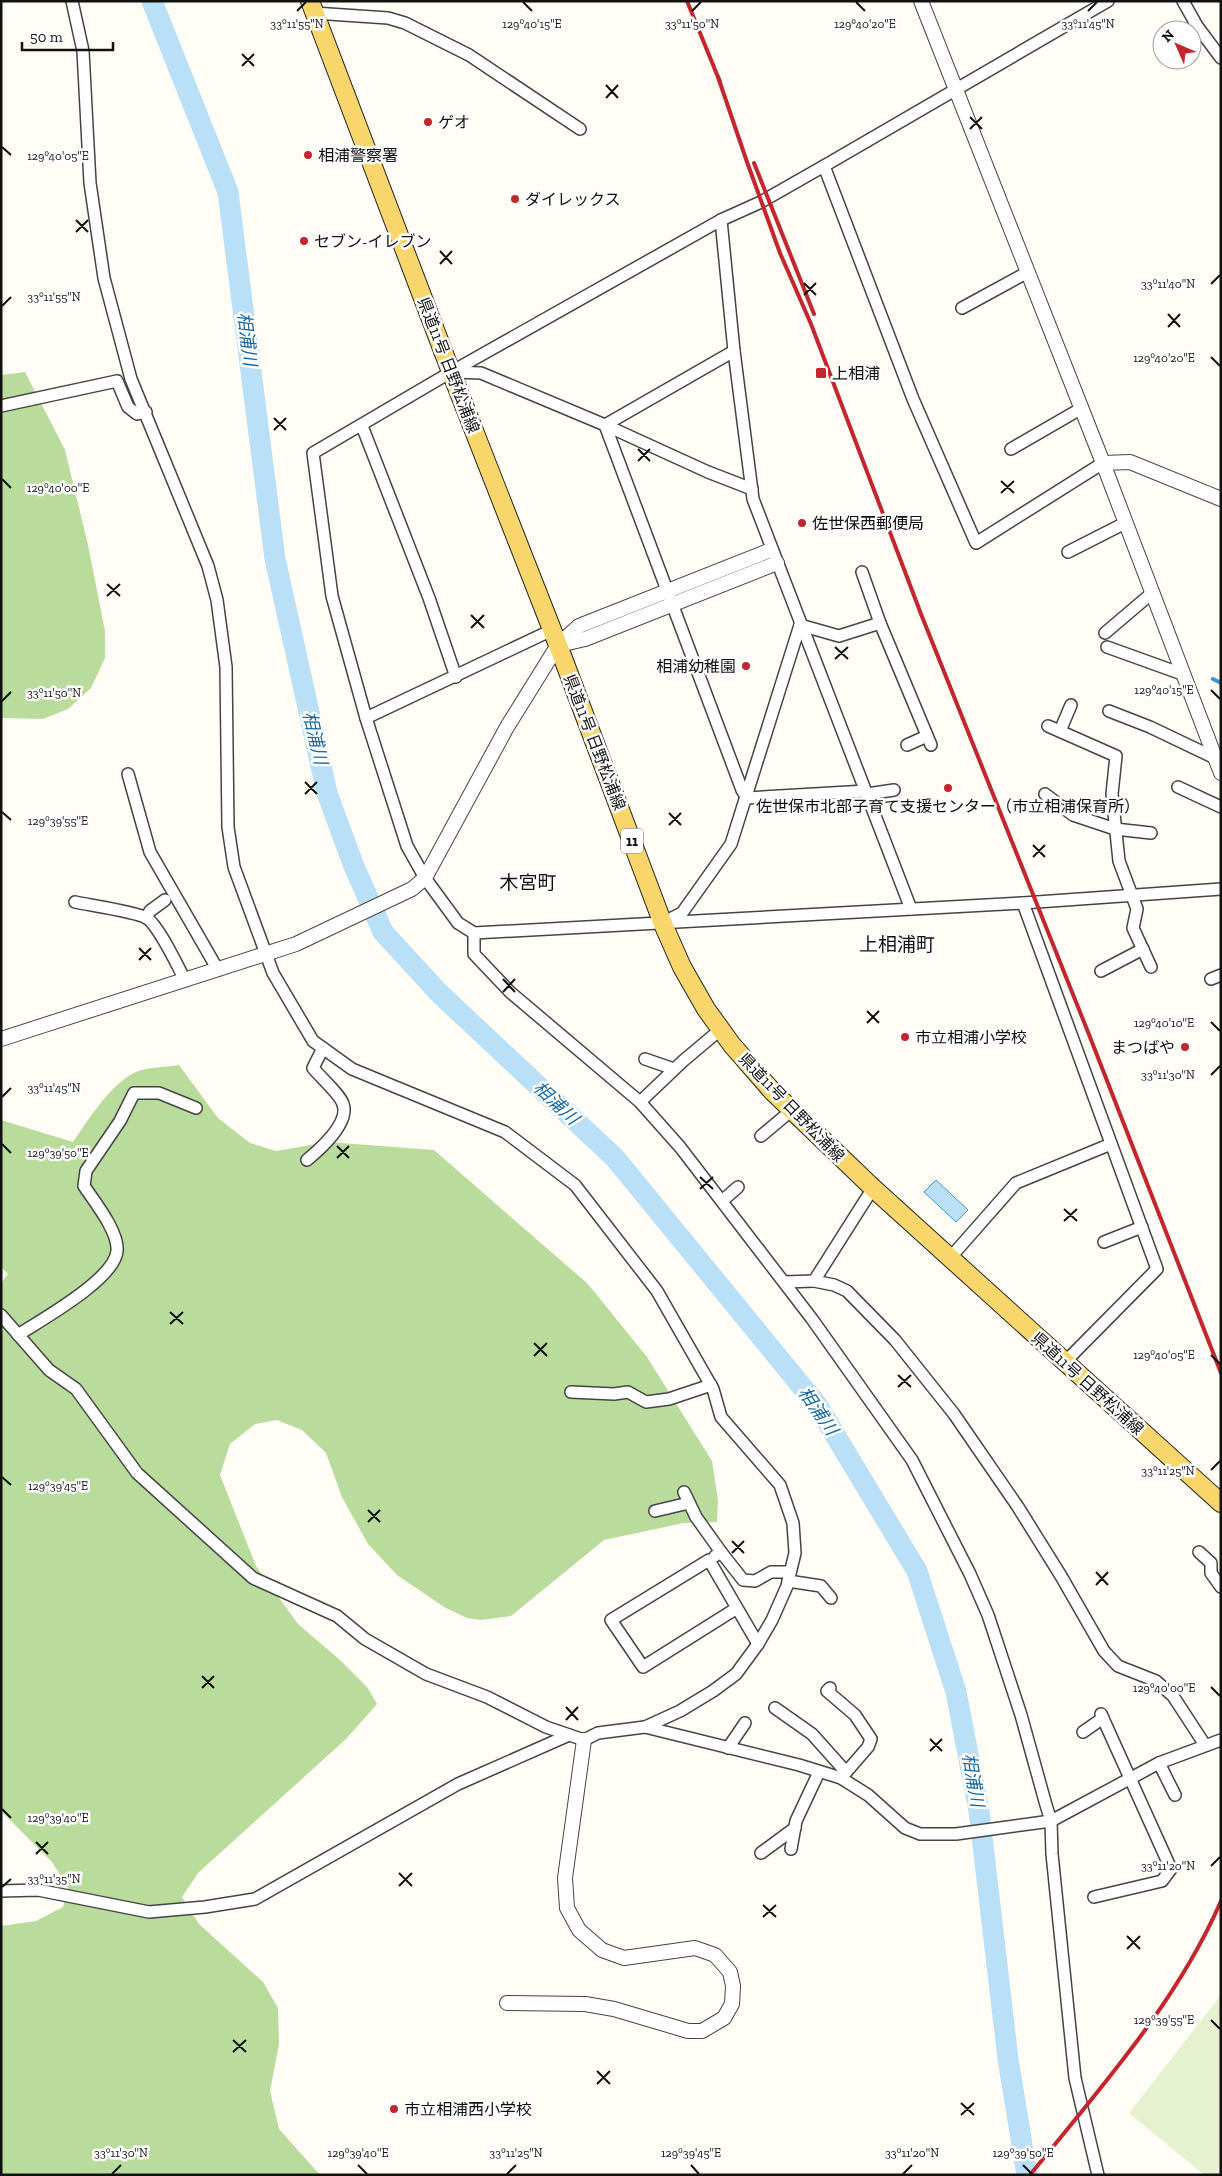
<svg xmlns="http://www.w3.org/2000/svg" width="1222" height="2176" viewBox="0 0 1222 2176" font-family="'Zilla Slab','Noto Sans JP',serif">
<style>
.forest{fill:#b9dc9c}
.pitch{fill:#e6f2cf}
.water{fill:#b9e0f7;stroke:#3f96cf}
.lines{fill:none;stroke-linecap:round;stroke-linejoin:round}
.stream{stroke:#3f96cf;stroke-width:4}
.river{stroke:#b9e0f7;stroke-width:21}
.minor-casing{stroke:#444;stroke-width:14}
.tertiary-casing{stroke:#444;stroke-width:16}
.primary-casing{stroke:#222;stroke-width:20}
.minor{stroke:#fff;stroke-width:11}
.tertiary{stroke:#fff;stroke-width:14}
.primary{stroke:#f9d66b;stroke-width:18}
.rail{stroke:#c4262e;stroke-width:4}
.ticks{fill:none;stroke:#111;stroke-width:2}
.poi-dot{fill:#c4262e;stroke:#fff;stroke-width:2}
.labels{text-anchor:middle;stroke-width:5;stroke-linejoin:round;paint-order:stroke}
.shield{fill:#fff;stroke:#585858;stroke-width:1}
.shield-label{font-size:15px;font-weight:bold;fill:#111}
.poi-label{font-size:16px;fill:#111;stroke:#fff;text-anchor:start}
.street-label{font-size:16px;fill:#111;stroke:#fff}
.water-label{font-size:18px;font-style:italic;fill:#1768a6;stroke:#fff}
.quarter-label{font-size:19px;fill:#111;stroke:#fff}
.ticks-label{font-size:12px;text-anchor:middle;fill:#111;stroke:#fff;stroke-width:5;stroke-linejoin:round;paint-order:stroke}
</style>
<rect width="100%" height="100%" fill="#fffdf5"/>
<g class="forest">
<polygon points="25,372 65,450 88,545 105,631 105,658 91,688 68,709 43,719 1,718 1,375"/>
<path d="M179 1065 218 1118 250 1143 276 1151 328 1142 434 1150 588 1284 647 1357 712 1461 718 1501 717 1522 684 1523 604 1540 511 1616 481 1620 467 1618 444 1607 397 1575 368 1544 342 1497 326 1453 302 1430 277 1420 255 1424 230 1444 220 1475 256 1566 298 1624 340 1660 367 1687 377 1704 346 1739 198 1873 182 1897 199 1924 263 1982 278 2008 279 2044 270 2091 279 2129 320 2175H1V1926L36 1921 63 1907 68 1887 52 1862 1 1811V1283L8 1274 1 1267V1120L73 1142C88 1120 114 1078 141 1070 153 1067 167 1067 179 1065Z"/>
</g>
<polygon class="pitch" points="1221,1995 1221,2175 1204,2175 1129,2113"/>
<polygon class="water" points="936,1180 968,1210 956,1222 924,1192"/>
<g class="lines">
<polyline class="stream" points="1213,679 1221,683"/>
<polyline class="river" points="152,1 228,192 275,559 327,793 353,864 383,932 439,993 615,1158 817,1405 917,1571 956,1692 979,1811 1008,2059 1027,2175"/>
<defs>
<g id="minor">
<polyline points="1108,1 824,166 761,202 721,220 451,372 313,453 332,596 366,718 407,846 425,878 458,923 474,933 1023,903 1221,889"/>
<polyline points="1183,1 1197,26 1221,58"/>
<polyline points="314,13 388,18 405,23 469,55 580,129"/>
<polyline points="824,166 913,399 976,543 1103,463"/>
<polyline points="721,220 734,351 753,499 911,909"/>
<polyline points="962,308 1028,272"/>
<polyline points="452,372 481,373 605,425 708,472 752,489"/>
<polyline points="1,406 117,381 128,407 137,414 146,412"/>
<polyline points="605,425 742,790 747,798"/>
<polyline points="605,425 734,351"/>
<polyline points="362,426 429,598 456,677"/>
<polyline points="1011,449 1082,408"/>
<polyline points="1068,552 1125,523"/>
<polyline points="880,623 931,745"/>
<polyline points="800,625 839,636 880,623 862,572"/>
<polyline points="1105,633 1152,593"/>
<polyline points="1107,647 1182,674"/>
<polyline points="1109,711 1150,727 1215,758"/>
<polyline points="366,718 552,630"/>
<polyline points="1048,726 1116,756 1112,794 1119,861 1137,909 1133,928 1151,967"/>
<polyline points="1060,731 1071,705"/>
<polyline points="907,745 927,736"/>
<polyline points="128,774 150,852 218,970"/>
<polyline points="1178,787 1221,807"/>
<polyline points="867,794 894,790"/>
<polyline points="1045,794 1073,815 1115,829 1151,833"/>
<polyline points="747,798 866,791"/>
<path d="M75 902C89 905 137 912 147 918 160 928 177 965 185 980"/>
<polyline points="1023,903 1157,1269 1065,1362"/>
<polyline points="146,918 150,911 165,900"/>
<polyline points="666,921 682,913 731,844 800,625"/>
<polyline points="474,933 474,954 510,992 640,1102 680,1147 812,1319 912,1460 970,1574 988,1615 1021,1715 1046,1805 1051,1821 1052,1854 1075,2078 1098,2175"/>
<polyline points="1101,971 1143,949"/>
<polyline points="1211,979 1221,975"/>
<polyline points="645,1059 674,1069"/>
<polyline points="640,1102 683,1061 721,1029"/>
<polyline points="761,1136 792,1110"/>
<path d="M307 1160C320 1149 350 1123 343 1104 340 1094 320 1077 313 1068L323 1048"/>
<polyline points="873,1188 814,1281 834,1285 847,1291 895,1340 954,1414 1018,1507 1061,1576 1104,1651 1118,1666 1156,1681 1173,1696 1205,1745"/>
<polyline points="722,1201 738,1187"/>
<polyline points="1104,1242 1142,1227"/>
<polyline points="950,1258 1016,1183 1111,1144"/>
<polyline points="784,1282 814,1281"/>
<polyline points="1,1315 49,1370 76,1389 137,1473 253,1578 337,1616 365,1639 426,1674 487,1697 546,1727 584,1740 598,1733 645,1727 680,1711 713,1691 736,1674 758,1644 772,1620 787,1586 795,1553 793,1523 780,1485 721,1417 713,1389 657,1291 575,1185 505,1132 352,1069 313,1041 273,973 234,867 228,827 226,667 217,600 208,566 131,379 104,278 90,183 83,51 72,1"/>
<path d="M18 1335C41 1320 115 1279 117 1251 119 1232 94 1201 84 1186L86 1171 120 1121 134 1093H159L196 1108"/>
<polyline points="571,1392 614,1394 628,1392 646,1402 669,1399 711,1385"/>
<polyline points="684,1492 696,1517 721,1552 715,1556"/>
<polyline points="655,1511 689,1503"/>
<polyline points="721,1552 743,1580 755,1581 771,1572 790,1572"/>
<polyline points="1199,1552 1211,1563 1211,1573 1221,1587"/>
<polyline points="788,1581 821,1586 831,1598"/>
<polyline points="737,1608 643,1667 611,1620 709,1560 758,1644"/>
<polyline points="830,1688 827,1691 855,1715 871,1739 868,1747 841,1778"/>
<polyline points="775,1708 812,1734 846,1772"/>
<polyline points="645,1727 799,1765 841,1778 868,1795 905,1828 920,1834 956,1834 1051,1821 1159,1763 1221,1740"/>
<polyline points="1083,1732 1103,1718"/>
<polyline points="728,1748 745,1723"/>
<polyline points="1159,1763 1175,1795"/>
<polyline points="791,1849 796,1821 819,1772"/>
<polyline points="761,1853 795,1828"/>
<polyline points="1,1891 38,1890 149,1912 205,1907 255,1899 458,1784 569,1735"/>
<polyline points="1094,1897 1162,1881 1171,1869 1101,1714"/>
</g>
<g id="tertiary">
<polyline points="921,1 1103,463 1221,773"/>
<polyline points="1103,463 1130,462 1221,499"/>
<polyline points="559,645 585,639 777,563"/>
<polyline points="1,1039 296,944 412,889 425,878 507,727 558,645 579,626 771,550"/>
<polyline points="507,2003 585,2004 614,2009 688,2031 702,2031 724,2018 732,2004 733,1986 730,1972 715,1955 695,1948 624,1958 602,1950 579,1930 567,1908 565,1878 584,1740"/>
</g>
<polyline id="primary" points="310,1 451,372 558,645 663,924 682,967 706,1009 732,1045 773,1092 873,1188 1221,1503"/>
</defs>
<use href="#minor" class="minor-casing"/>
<use href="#tertiary" class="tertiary-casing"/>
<use href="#primary" class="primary-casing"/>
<use href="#minor" class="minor"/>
<use href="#tertiary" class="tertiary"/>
<use href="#primary" class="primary"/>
<g class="rail">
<polyline points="687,1 720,82"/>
<polyline points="718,77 747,162 780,253 811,324 921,614 1088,1032 1221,1373"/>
<polyline points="754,163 814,314"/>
<path d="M1030 2175C1100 2088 1176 2004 1221 1901"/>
</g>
</g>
<path class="ticks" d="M523 2 532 11M856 2 865 11M297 11 306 2M692 11 701 2M1088 11 1097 2M242 54 254 66M242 66 254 54M606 85 618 98M606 98 618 85M970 117 982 129M970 129 982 117M2 147 11 155M76 220 88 232M76 232 88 220M440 251 452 264M440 264 452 251M804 283 816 295M1211 284 1220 275M804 295 816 283M2 306 11 297M1168 314 1180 327M1168 327 1180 314M1211 357 1220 366M274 418 286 430M274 430 286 418M638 449 650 461M638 461 650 449M2 479 11 488M1001 481 1014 493M1001 493 1014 481M107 584 120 596M107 596 120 584M471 615 484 628M471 628 484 615M835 647 848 659M835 659 848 647M1211 690 1220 699M2 701 11 692M305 782 317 794M305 794 317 782M2 812 11 820M669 813 681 825M669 825 681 813M1033 845 1045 857M1033 857 1045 845M139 948 151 960M139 960 151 948M503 979 515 992M503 992 515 979M867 1011 879 1023M1211 1022 1220 1031M867 1023 879 1011M1211 1075 1220 1066M2 1097 11 1088M2 1144 11 1153M337 1146 349 1158M337 1158 349 1146M700 1177 713 1189M700 1189 713 1177M1064 1209 1077 1221M1064 1221 1077 1209M170 1312 183 1324M170 1324 183 1312M534 1343 547 1356M1211 1355 1220 1364M534 1356 547 1343M898 1375 911 1387M898 1387 911 1375M1211 1470 1220 1461M2 1477 11 1485M368 1510 380 1522M368 1522 380 1510M732 1541 744 1553M732 1553 744 1541M1096 1572 1108 1585M1096 1585 1108 1572M202 1676 214 1688M1211 1687 1220 1696M202 1688 214 1676M566 1707 578 1720M566 1720 578 1707M930 1739 942 1751M930 1751 942 1739M2 1809 11 1818M36 1842 48 1854M36 1854 48 1842M1211 1866 1220 1857M399 1873 412 1886M399 1886 412 1873M2 1887 11 1879M763 1905 776 1917M763 1917 776 1905M1127 1936 1140 1949M1127 1949 1140 1936M1211 2020 1220 2029M233 2040 246 2052M233 2052 246 2040M597 2071 610 2084M597 2084 610 2071M961 2103 974 2115M961 2115 974 2103M358 2165 367 2174M691 2165 699 2174M1023 2165 1032 2174M112 2174 121 2165M507 2174 516 2165M903 2174 912 2165"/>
<g class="poi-dot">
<circle cx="428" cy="122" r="5"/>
<circle cx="308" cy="155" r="5"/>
<circle cx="515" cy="199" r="5"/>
<circle cx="304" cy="241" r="5"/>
<rect x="815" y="367" width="12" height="12" rx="2.5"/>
<circle cx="802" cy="523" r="5"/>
<circle cx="746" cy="666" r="5"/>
<circle cx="948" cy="788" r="5"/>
<circle cx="905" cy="1037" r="5"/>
<circle cx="1185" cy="1047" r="5"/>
<circle cx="394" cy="2109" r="5"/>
</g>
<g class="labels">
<rect class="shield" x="621" y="828.5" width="22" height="25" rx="4"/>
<g class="shield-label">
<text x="632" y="846">11</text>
</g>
<g class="poi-label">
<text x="438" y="128">ゲオ</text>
<text x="318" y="161">相浦警察署</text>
<text x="525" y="205">ダイレックス</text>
<text x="314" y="247">セブン-イレブン</text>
<text x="832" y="379">上相浦</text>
<text x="812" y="529">佐世保西郵便局</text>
<text x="736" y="672" text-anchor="end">相浦幼稚園</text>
<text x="948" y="812" text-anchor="middle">佐世保市北部子育て支援センター（市立相浦保育所）</text>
<text x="915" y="1043">市立相浦小学校</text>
<text x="1175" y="1053" text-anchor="end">まつばや</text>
<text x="404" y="2115">市立相浦西小学校</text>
</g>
<g class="street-label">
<text transform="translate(449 365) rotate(69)" y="6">県道11号 日野松浦線</text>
<text transform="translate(595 742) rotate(69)" y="6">県道11号 日野松浦線</text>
<text transform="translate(792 1107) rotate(46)" y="6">県道11号 日野松浦線</text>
<text transform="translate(1088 1383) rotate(42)" y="6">県道11号 日野松浦線</text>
</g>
<g class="water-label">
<text transform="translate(247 339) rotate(83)" y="6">相浦川</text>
<text transform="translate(315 738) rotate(77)" y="6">相浦川</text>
<text transform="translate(556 1103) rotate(43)" y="6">相浦川</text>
<text transform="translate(818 1411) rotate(55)" y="6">相浦川</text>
<text transform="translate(973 1780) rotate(80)" y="6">相浦川</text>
</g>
<g class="quarter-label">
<text x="528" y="889">木宮町</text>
<text x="897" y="951">上相浦町</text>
</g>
</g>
<g class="ticks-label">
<text x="532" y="28">129°40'15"E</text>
<text x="297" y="28">33°11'55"N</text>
<text x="692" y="28">33°11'50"N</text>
<text x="865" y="28">129°40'20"E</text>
<text x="1088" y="28">33°11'45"N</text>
<text x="58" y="160">129°40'05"E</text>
<text x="1168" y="288">33°11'40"N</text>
<text x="54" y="301">33°11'55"N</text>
<text x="1164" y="362">129°40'20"E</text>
<text x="58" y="492">129°40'00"E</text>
<text x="1164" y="694">129°40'15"E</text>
<text x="54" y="697">33°11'50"N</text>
<text x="58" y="825">129°39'55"E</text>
<text x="1164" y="1027">129°40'10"E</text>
<text x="1168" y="1079">33°11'30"N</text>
<text x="54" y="1092">33°11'45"N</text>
<text x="58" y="1157">129°39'50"E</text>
<text x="1164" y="1359">129°40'05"E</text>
<text x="1168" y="1475">33°11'25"N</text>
<text x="58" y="1490">129°39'45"E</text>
<text x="1164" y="1692">129°40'00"E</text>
<text x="58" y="1822">129°39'40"E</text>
<text x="1168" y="1870">33°11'20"N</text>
<text x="54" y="1883">33°11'35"N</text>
<text x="1164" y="2024">129°39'55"E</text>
<text x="121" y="2157">33°11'30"N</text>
<text x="358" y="2157">129°39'40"E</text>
<text x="516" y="2157">33°11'25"N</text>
<text x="691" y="2157">129°39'45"E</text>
<text x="912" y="2157">33°11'20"N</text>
<text x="1023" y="2157">129°39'50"E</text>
</g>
<rect width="1222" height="2176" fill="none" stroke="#111111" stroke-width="5"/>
<g transform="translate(1177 45) rotate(315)"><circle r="24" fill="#ffffff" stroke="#a0a0a0"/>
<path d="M0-4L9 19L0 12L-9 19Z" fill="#c4262e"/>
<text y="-8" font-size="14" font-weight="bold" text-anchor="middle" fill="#111111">N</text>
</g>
<path d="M22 42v8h91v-8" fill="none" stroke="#111111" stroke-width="2.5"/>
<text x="30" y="42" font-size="15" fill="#111111" stroke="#ffffff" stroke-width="4" paint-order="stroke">50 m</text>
</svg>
